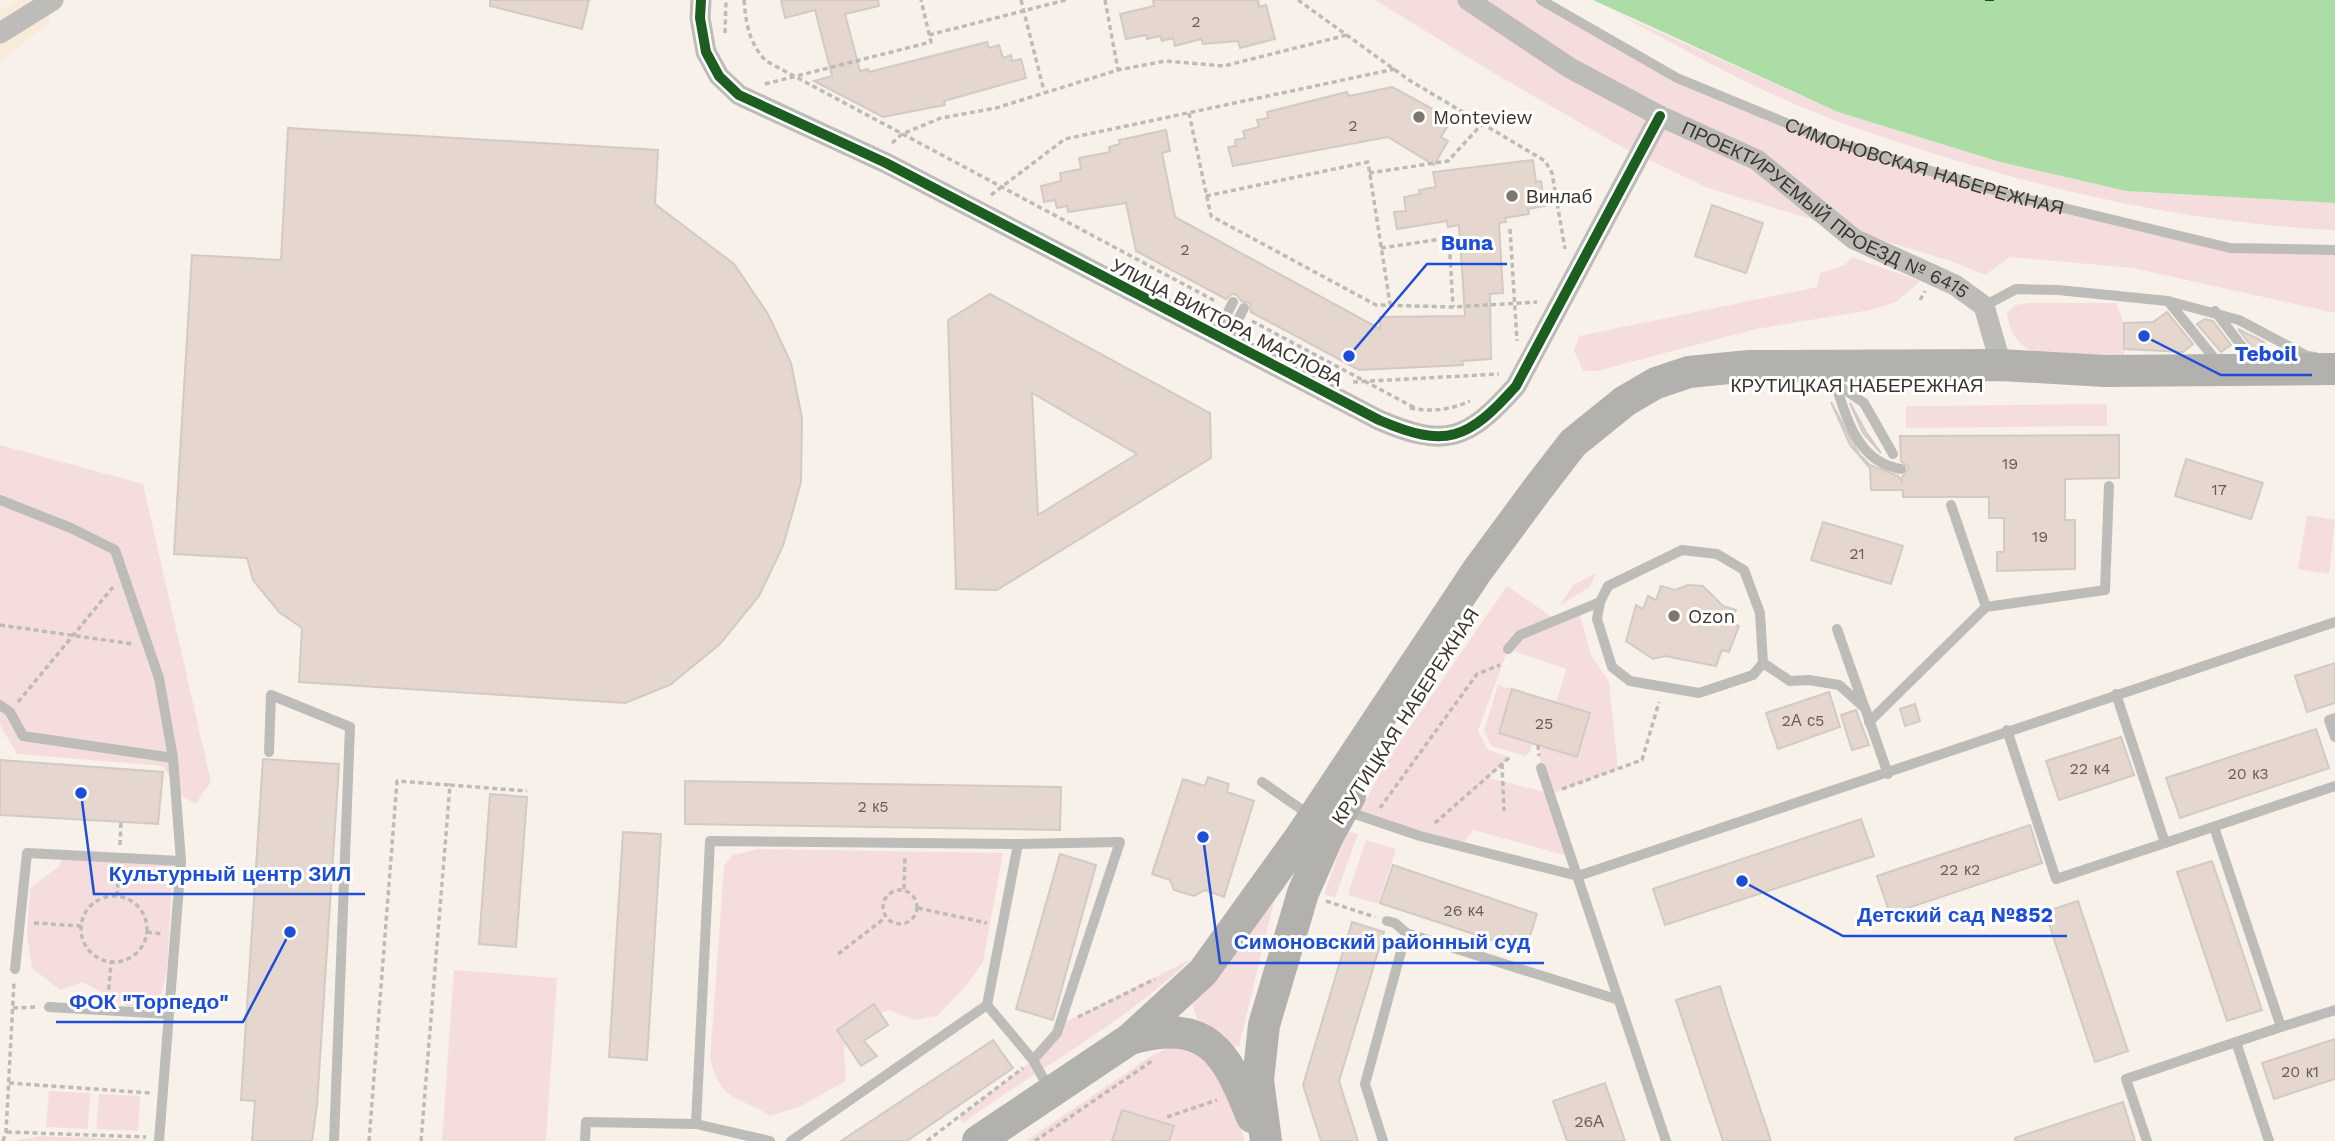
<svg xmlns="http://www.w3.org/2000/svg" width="2335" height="1141" viewBox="0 0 2335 1141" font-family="'Work Sans',sans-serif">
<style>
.built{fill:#f9ebda}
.green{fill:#f6dddd;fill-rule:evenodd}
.water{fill:#acdda6}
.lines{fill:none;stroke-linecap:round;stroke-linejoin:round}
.ferry{stroke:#09580f;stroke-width:2;stroke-dasharray:9 7;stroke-linecap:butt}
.building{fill:#e5d6ce;stroke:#d2cac5;stroke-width:2;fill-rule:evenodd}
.path{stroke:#bdbbb7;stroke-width:3.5;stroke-dasharray:5 3.5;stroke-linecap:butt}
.service{stroke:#bdbcb8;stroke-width:10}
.minor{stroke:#bdbcb8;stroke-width:21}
.secondary{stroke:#b2b1ad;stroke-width:32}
.cycleway-casing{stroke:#fff;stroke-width:15}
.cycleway{stroke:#1b5e20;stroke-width:10}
.poi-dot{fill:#7d776f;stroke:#fff;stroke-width:2.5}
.labels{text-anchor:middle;stroke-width:6;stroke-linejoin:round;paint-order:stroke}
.number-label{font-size:16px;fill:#675f57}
.poi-label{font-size:19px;fill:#3b352d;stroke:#fff;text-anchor:start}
.street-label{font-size:19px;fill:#3b352d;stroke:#fff}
.leader{fill:none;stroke:#1d4ed8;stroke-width:2.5}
.callout-dot{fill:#1d4ed8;stroke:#fff;stroke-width:2.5}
.callout-label{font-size:21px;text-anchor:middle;font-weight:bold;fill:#1d4ed8;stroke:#fff;stroke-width:6;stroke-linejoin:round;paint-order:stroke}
</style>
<rect width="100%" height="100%" fill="#f8f1e9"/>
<polygon class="built" points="19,0 41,0 51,22 0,60 0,10"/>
<g class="green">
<polygon points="1375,0 1541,0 1677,78 1825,139 2010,195 2230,248 2335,250 2335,313 2133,268 2010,257 1985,275 1951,261 1708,188 1622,147 1492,72"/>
<path d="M1614 12 1838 112 2000 162 2126 191 2335 203V230C2195 223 2063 195 1929 152 1875 135 1821 117 1770 93 1717 69 1666 39 1614 12Z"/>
<polygon points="1852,257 1920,281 1896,302 1871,310 1756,329 1597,371 1583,371 1574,350 1579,336 1817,287 1820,273 1845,265"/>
<path d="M2029 303H2116L2124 323V358C2081 357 2013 371 2007 313L2016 305Z"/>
<polygon points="2107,404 2107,426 1906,428 1906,406"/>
<polygon points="0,445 143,484 211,782 195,804 181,795 163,766 17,754 0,725"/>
<polygon points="2307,515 2335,520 2329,574 2298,569"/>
<polygon points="1596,573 1590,587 1560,605 1573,585"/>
<path d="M1507 586 1552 617 1579 611 1591 655 1609 682 1618 769 1550 794 1571 857 1473 830 1461 846 1358 815 1386 762ZM1508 649 1566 669 1556 703 1590 713 1577 757 1542 746 1539 756 1549 793 1489 778 1510 757 1488 750 1478 731Z"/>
<polygon points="1498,685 1512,689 1499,733 1532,743 1530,752 1525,756 1491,746 1484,731"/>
<polygon points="1347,831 1358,834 1335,898 1324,894"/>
<polygon points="1366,840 1396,849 1378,904 1348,895"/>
<path d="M759 849 1003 853 983 962 965 987 937 1016 914 1020 890 1010 853 1022 844 1048 846 1081 801 1106 770 1116C736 1094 723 1104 710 1060L724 866 733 855Z"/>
<polygon points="64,855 173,860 167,971 158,1007 126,1006 83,982 60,990 32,968 27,936 30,888 59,866"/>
<polygon points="1266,896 1274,901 1239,1046 1232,1047 1224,1035 1197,1019 1191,999"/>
<path d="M1191 959C1123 1024 1039 1068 963 1123L959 1118 1033 1060 1060 1025Z"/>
<polygon points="454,970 557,978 546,1141 442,1141"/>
<polygon points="1170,1047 1204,1052 1234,1108 1245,1141 1026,1141 1154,1054"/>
<polygon points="49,1091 90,1093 88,1129 46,1127"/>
<polygon points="99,1094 140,1096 138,1131 96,1129"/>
<polygon points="40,1136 145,1140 146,1141 13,1141"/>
</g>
<polygon class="water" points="1593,0 2335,0 2335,203 2126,191 2000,162 1838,112"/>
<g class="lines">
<polyline class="ferry" points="1985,0 1995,0"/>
</g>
<g class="building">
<polygon points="490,0 589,0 582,29 490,6"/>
<polygon points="781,0 878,0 879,6 845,14 860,71 868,69 869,72 987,42 989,48 999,45 1003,58 1011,55 1012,61 1021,59 1026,78 944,101 945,105 883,117 814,81 832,76 815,10 785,18"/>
<polygon points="1153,0 1258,0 1259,7 1266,5 1275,39 1240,48 1238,41 1203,44 1201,39 1175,46 1173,38 1162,41 1160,36 1147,39 1146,35 1126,39 1120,14 1154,6"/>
<polygon points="1392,87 1442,114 1440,116 1450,122 1441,137 1448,141 1434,165 1388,137 1233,166 1228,147 1236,146 1235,140 1245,138 1243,131 1259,127 1257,120 1268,118 1267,112 1347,92 1349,96"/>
<polygon points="288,128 658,150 655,204 734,264 768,314 791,363 802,418 801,482 783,546 759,596 720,644 670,685 625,703 299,682 302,628 279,612 253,580 247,558 174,554 192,255 281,260"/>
<polygon points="1166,130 1170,151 1162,153 1175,217 1380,329 1380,317 1465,316 1459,225 1448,227 1447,221 1397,229 1394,212 1406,211 1404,197 1420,194 1419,190 1436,187 1433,172 1533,160 1536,182 1541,181 1545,206 1528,209 1529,214 1505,218 1506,222 1499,223 1503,293 1490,294 1491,359 1462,361 1463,365 1359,370 1251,312 1250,303 1241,301 1237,295 1232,294 1226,299 1136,251 1126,203 1068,212 1067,206 1057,208 1055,200 1044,202 1041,186 1061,181 1060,173 1081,169 1079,158 1110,152 1109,147 1120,144 1119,140"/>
<polygon points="1712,205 1763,223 1746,273 1695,256"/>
<path d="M990 294 1210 413 1211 458 997 590 956 589 948 320ZM1032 393 1137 454 1038 515Z"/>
<polygon points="2167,312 2193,344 2183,352 2124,349 2124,323 2153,322"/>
<polygon points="2205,319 2213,321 2231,345 2221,352 2197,324"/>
<polygon points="2238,329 2264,342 2265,344 2255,351"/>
<polygon points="1831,402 1859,454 1870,465 1898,476 1902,482 1902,477 1909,468 1901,461 1900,436 2119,435 2119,478 2065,479 2065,520 2075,520 2075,569 1997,571 1997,552 2004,552 2004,518 1989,518 1989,497 1903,497 1903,490 1871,490 1870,468 1850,445"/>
<polygon points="1850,403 1866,432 1881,453 1863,433"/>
<polygon points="2186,459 2263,483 2251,519 2175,496"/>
<polygon points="1823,522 1903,546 1891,584 1811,560"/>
<polygon points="1688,585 1703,586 1723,606 1736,610 1731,623 1739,626 1729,652 1722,650 1716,666 1665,656 1653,659 1626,641 1636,605 1643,609 1648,596 1656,600 1661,586 1675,590"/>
<polygon points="2335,663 2335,703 2307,712 2295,676"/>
<polygon points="1512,689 1590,713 1577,757 1499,733"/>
<polygon points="1829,692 1840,727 1778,749 1766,713"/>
<polygon points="1915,704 1920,721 1905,726 1900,709"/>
<polygon points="1856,710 1869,745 1852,750 1841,715"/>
<polygon points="2316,729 2329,768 2180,818 2166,778"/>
<polygon points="2121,737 2134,775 2059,800 2046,761"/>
<polygon points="263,759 339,764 317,1105 312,1141 252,1141 255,1101 241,1100"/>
<polygon points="0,760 163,772 158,824 0,815"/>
<polygon points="1208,777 1229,784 1227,792 1254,801 1224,897 1205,890 1194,896 1174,890 1170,880 1152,874 1183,779 1205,786"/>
<polygon points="685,781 1061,787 1060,830 685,824"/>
<polygon points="490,794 527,797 516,947 479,944"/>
<polygon points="1861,819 1874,856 1665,925 1653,889"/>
<polygon points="2030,825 2042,863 1890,914 1877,876"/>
<polygon points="623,832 661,834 647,1060 609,1057"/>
<polygon points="1060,854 1096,865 1053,1020 1016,1009"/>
<polygon points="2212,861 2262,1010 2227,1021 2177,872"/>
<polygon points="1393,865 1537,914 1525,951 1380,903"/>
<polygon points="2078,901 2128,1051 2095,1062 2045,912"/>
<polygon points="1352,922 1384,932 1339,1081 1358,1141 1321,1141 1303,1085"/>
<polygon points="1720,986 1728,1013 1771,1141 1723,1141 1676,1000"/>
<polygon points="874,1004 888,1025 864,1041 877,1056 861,1066 837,1030"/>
<polygon points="2335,1039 2335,1079 2274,1099 2262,1063"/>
<polygon points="993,1040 1013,1068 907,1141 841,1141"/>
<polygon points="1605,1083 1625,1141 1567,1141 1553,1101"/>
<polygon points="2123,1102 2135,1141 2015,1141 2015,1138"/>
<polygon points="1122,1110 1174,1126 1169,1141 1112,1141"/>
</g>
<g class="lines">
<g class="path">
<path d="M744 0C746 24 749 43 766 61L1217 302"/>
<polyline points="1021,0 1044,91"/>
<polyline points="1105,0 1118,70"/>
<polyline points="1298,0 1409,80 1545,161 1552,173 1565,249"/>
<polyline points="725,33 726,0"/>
<polyline points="929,35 1066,0"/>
<polyline points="765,84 931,42 921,0"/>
<polyline points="1189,113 1211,216 1376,305 1453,307 1537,302"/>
<polyline points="892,143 902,134 941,118 996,108 1118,70 1165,61 1224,66 1347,35"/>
<polyline points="1369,173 1448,161 1482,124"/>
<polyline points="991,195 1065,139 1395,69"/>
<polyline points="1206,196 1368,162 1390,304"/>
<polyline points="1510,229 1517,341"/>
<polyline points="1381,248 1449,238 1453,307"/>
<polyline points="1920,300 1925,291"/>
<polyline points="1252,321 1415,408"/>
<polyline points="1353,382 1499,374"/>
<path d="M1410 408C1432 412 1450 410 1470 401"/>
<polyline points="0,625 133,644"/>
<polyline points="18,702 113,587"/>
<polyline points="1538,745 1539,756"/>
<polyline points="1502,764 1504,811"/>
<polyline points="1562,789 1642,760 1659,702"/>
<polyline points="1380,808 1477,674 1500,665"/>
<polyline points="1435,823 1510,757"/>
<polyline points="120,845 121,822"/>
<polyline points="904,889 905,856"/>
<circle cx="900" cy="907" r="17"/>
<polyline points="117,896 119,870"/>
<circle cx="114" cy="929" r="33"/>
<polyline points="1326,901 1375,917"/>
<polyline points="918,908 987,923"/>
<polyline points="34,923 81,926"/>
<polyline points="147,932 162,934"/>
<polyline points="838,954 885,918"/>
<polyline points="108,998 111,963"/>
<polyline points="13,1008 37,1007"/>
<polyline points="1078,1017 1155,979"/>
<polyline points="9,1083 150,1093"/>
<polyline points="1167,1117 1217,1100"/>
<polyline points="7,1132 146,1137"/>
<polyline points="3,1141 6,1132 14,982"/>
<polyline points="369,1141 397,781 450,785"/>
<polyline points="421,1141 450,785 527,791"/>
<polyline points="927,1141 1023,1068"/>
<polyline points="1035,1141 1152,1061"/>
</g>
<g class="service">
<path id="s1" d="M1541 0 1677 78 1825 139 2010 195 2230 248 2335 250"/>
<polyline points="2168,301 2218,363"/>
<polyline points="1984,306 2016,289 2058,290 2168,301 2239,320 2307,356 2315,357"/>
<polyline points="2215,311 2256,365"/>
<polyline points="1216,335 1233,302"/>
<polyline points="1227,341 1244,308"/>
<path d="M1835 383C1847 419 1858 463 1901 469"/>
<polyline points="1835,383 1864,403 1893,454"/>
<polyline points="0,500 71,528 115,550 159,678 173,758 181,861 159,1141"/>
<polyline points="1951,505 1986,607 2105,590 2109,486"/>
<polygon points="1682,550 1717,554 1744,570 1760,613 1763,663 1753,675 1699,693 1630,681 1612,667 1597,619 1600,602 1608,586"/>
<polyline points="1837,629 1864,706"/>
<polyline points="1508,649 1520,635 1600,602"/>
<polyline points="1763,663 1790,681 1809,680 1839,685 1865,708 1888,774"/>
<polyline points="2116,694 2165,843 2335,786"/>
<polyline points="0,705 10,712 23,736 173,758"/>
<polyline points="2335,718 2329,720 2335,737"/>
<polyline points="1869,722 1986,607"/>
<polyline points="2007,730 2056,879 2165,843"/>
<polyline points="269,752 271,695 350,727 334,1141"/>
<polyline points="1541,768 1666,1141"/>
<polyline points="1262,782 1311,816"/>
<polyline points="1346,811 1420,836 1578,876 2335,622"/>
<polyline points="2214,827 2281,1027 2236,1042 2269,1141"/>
<polyline points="1018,844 1120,842 1057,1033 1033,1060"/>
<polyline points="1387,921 1395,923 1406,933 1619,1000"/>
<polyline points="15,969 27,853 181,861"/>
<polyline points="987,1005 1033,1060 1050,1090"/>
<polyline points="49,1007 168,1014"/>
<polyline points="2281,1027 2335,1010"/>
<polyline points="696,1124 710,841 1018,844 987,1005 791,1141"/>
<polyline points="585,1141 586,1122 696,1124 770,1141"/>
<polyline points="1383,1141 1365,1084 1406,933"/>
<polyline points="2147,1141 2126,1079 2236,1042"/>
</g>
<g class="minor">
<path d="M701 0 700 18 706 52 719 76 739 95 886 163 1379 420C1446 449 1468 440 1516 386L1660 116"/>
<path id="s2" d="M1468 0 1570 68 1660 116 1757 160 1854 239 1955 285 1984 306 2001 365"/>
<polyline points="0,33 53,0"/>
</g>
<g class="secondary">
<path d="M1130 1039C1208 1017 1226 1052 1252 1117"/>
<polyline points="978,1141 1130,1039 1203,972 1301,836 1477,571 1536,491 1573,443 1625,401 1656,383 1689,372 1749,366 2001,365 2105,371 2335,369"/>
<polyline points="1266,1141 1258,1080 1264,1025 1303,893 1328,836 1350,796"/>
</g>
<defs>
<path id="cycleway" d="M701 0 700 18 706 52 719 76 739 95 886 163 1379 420C1446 449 1468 440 1516 386L1660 116"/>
</defs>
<use href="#cycleway" class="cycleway-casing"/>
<use href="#cycleway" class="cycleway"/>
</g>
<g class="poi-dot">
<circle cx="1419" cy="117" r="7"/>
<circle cx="1512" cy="196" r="7"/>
<circle cx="1674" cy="616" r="7"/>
</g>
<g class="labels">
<g class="number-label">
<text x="1196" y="27">2</text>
<text x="1353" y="131">2</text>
<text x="1185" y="255">2</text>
<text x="2010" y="469">19</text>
<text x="2219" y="495">17</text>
<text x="2040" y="542">19</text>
<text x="1857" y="559">21</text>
<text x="1803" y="726">2А с5</text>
<text x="1544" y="729">25</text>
<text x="2090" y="774">22 к4</text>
<text x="2248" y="779">20 к3</text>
<text x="873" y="812">2 к5</text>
<text x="1960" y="875">22 к2</text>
<text x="1464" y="916">26 к4</text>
<text x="2300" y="1077">20 к1</text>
<text x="1589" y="1127">26А</text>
</g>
<g class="poi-label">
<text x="1433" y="124">Monteview</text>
<text x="1526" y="203">Винлаб</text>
<text x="1688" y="623">Ozon</text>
</g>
<g class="street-label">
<text dy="7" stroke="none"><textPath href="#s1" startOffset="420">СИМОНОВСКАЯ НАБЕРЕЖНАЯ</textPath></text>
<text dy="7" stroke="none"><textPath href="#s2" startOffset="416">ПРОЕКТИРУЕМЫЙ ПРОЕЗД № 6415</textPath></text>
<text transform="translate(1227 322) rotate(27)" y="7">УЛИЦА ВИКТОРА МАСЛОВА</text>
<text x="1857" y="392">КРУТИЦКАЯ НАБЕРЕЖНАЯ</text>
<text transform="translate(1405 716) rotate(-57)" y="7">КРУТИЦКАЯ НАБЕРЕЖНАЯ</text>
</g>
</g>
<path class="leader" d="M1349 356L1427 264H1507M2144 336L2221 375H2312M81 793L94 894H365M1742 881L1843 936H2067M1203 837L1220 963H1544M290 932L243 1022H56"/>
<g class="callout-dot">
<circle cx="1349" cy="356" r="7"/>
<circle cx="2144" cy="336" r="7"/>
<circle cx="81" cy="793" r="7"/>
<circle cx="1742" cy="881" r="7"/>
<circle cx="1203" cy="837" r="7"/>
<circle cx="290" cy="932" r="7"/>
</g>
<g class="callout-label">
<text x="1467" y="250">Buna</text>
<text x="2266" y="361">Teboil</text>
<text x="230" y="881">Культурный центр ЗИЛ</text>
<text x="1955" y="922">Детский сад №852</text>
<text x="1382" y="949">Симоновский районный суд</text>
<text x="149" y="1009">ФОК "Торпедо"</text>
</g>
</svg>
